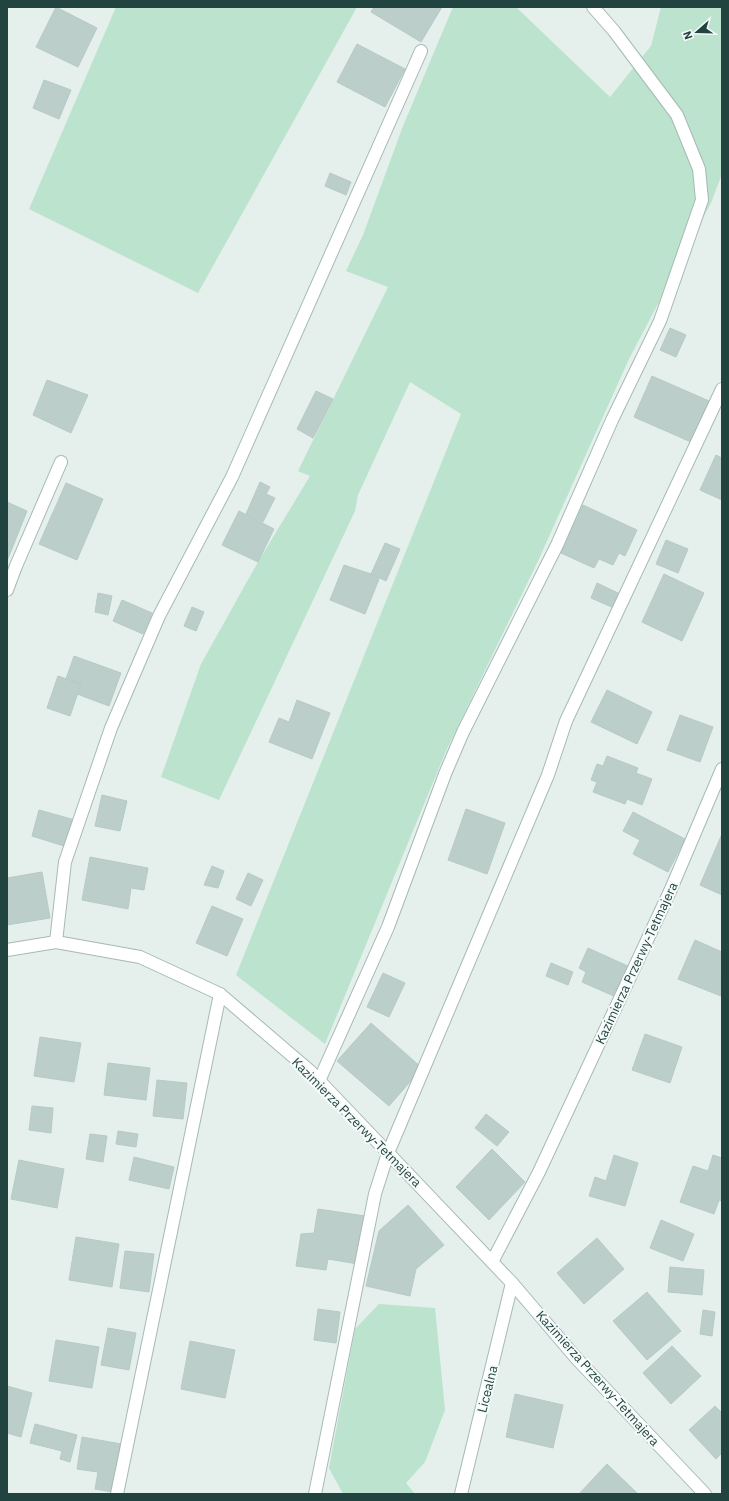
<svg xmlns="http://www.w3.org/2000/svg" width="729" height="1501" viewBox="0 0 729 1501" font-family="'IBM Plex Sans',sans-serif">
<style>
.green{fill:#bbe3cd}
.building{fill:#bccec9;stroke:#b6cac5}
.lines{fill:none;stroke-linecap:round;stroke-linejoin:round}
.lane-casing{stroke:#a6b9b6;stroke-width:14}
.street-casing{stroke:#a6b9b6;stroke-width:14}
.lane{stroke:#fff;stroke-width:12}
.street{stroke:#fff;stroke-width:12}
.labels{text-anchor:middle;stroke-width:4;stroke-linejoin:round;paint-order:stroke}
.street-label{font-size:13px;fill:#214441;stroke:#f6fbfa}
</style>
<rect width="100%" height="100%" fill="#e5f0ed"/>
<g class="green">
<polygon points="116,7 357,7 198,293 29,209"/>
<polygon points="453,7 516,7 610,97 651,46 661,7 722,7 722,174 711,203 629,359 538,561 446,751 325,1044 236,975 461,414 410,382 358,495 355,511 219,800 161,777 201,664 258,562 310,476 298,471 388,287 346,271 363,235 403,126"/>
<polygon points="379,1304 435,1308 445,1410 425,1462 406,1483 415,1494 343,1494 329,1468 355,1329"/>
</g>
<g class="building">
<polygon points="56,7 97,28 78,67 36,47"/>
<polygon points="374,7 442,7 421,42 371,12"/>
<polygon points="357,44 405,69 385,107 337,82"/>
<polygon points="44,80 71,90 59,119 33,108"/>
<polygon points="330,173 351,182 346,195 325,186"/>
<polygon points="670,328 686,335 676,357 660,350"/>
<polygon points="652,376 709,401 691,442 634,417"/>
<polygon points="47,380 88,395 71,433 33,415"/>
<polygon points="316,391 333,399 313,438 297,429"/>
<polygon points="716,455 722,458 722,500 700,490"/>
<polygon points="260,482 270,487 266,494 275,498 263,522 246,514"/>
<polygon points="66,483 103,499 77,560 39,544"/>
<polygon points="7,502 27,511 7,561"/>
<polygon points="583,505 637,530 625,556 619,553 613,565 599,559 594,568 561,553"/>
<polygon points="239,511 274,529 258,562 222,545"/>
<polygon points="666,540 688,549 678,573 656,564"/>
<polygon points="385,543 400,549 386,581 371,574"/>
<polygon points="344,565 371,574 379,579 365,614 330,600"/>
<polygon points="664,574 704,593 682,641 642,622"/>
<polygon points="597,583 620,594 614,608 591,598"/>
<polygon points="98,593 112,596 108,615 95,612"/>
<polygon points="122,600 152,613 143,634 113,621"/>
<polygon points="192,607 204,612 196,631 184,626"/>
<polygon points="74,656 121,673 109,706 77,694 81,684 66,679"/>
<polygon points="58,676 81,684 70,716 47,708"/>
<polygon points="607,690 652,712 637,744 591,722"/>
<polygon points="297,700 330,713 312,759 269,742 279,718 289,722"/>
<polygon points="680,715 713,727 700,762 667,750"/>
<polygon points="607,756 638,768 636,773 652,779 642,805 627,799 625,804 593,792 597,782 591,780 597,764 603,766"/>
<polygon points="102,795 127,801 120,831 95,826"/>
<polygon points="466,809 505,823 487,874 448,860"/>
<polygon points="39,810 75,820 67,847 32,836"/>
<polygon points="633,812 685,839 668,872 633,854 640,840 623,831"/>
<polygon points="722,834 722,895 700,885"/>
<polygon points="90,857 148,868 144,890 131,888 128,909 82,900"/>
<polygon points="212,866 224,871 218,888 204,885"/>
<polygon points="42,872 50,918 7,925 7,878"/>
<polygon points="248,873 263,880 251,906 236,899"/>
<polygon points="212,906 243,919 227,956 196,943"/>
<polygon points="695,940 722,952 721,996 678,979"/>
<polygon points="588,948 630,967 616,997 582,982 586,972 579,968"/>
<polygon points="551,963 573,972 568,985 546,976"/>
<polygon points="383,973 405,983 389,1017 367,1007"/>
<polygon points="371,1023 422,1068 389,1106 337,1061"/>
<polygon points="645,1034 682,1047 670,1083 632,1070"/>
<polygon points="40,1037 81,1043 74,1082 34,1076"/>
<polygon points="108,1063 150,1068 146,1100 104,1095"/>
<polygon points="157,1080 187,1083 183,1119 153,1116"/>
<polygon points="32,1106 53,1108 51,1133 29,1130"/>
<polygon points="486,1114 509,1132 497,1146 475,1128"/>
<polygon points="118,1131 138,1134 136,1147 116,1144"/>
<polygon points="90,1134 107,1136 103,1162 86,1159"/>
<polygon points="492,1149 525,1182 489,1220 456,1187"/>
<polygon points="614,1155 638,1163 625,1206 589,1196 595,1177 606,1181"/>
<polygon points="713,1155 722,1158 722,1201 719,1200 714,1214 680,1202 693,1166 708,1171"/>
<polygon points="134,1157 174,1167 169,1189 129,1180"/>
<polygon points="19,1160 64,1169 57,1208 11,1199"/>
<polygon points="408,1205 444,1245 416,1269 410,1296 366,1286 379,1231"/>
<polygon points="318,1209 365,1216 358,1264 328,1259 326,1270 296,1266 301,1234 314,1233"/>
<polygon points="661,1220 694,1234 683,1261 650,1248"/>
<polygon points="76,1237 119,1244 112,1287 69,1280"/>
<polygon points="597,1238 624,1269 584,1304 557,1273"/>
<polygon points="125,1251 154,1254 149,1292 120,1288"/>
<polygon points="670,1267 704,1270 702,1295 668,1292"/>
<polygon points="647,1292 681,1331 647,1360 613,1321"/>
<polygon points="318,1309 340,1312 336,1343 314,1340"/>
<polygon points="703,1310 715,1312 712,1336 700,1334"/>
<polygon points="108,1328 136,1333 129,1370 101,1365"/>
<polygon points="56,1340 99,1347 92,1388 49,1381"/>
<polygon points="190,1341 235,1350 225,1398 181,1389"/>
<polygon points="672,1346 701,1376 671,1404 643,1373"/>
<polygon points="7,1386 32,1393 21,1437 7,1433"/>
<polygon points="515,1394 563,1405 553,1448 506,1437"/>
<polygon points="715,1406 722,1413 722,1453 716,1459 689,1430"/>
<polygon points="35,1424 77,1435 70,1462 60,1459 62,1451 30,1443"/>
<polygon points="82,1437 121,1444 113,1492 95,1489 98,1472 77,1469"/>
<polygon points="607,1464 638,1494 579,1494"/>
</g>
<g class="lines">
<defs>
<g id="lane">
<polyline points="7,590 16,566 61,462"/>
<polyline points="56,942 65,862 111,728 159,616 232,477 421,51"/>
<polyline points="319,1081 388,927 445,774 463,732 557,545 612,420 660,321 702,200 699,169 677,115 614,31 593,7"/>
<polyline points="492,1262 539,1172 671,889 722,769"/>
<polyline points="117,1494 220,994"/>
<polyline points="315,1494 375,1194 388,1153 548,775 566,721 722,389"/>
</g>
<g id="street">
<polyline points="7,950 56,942 140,957 220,994 310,1071 512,1283 577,1359 705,1494"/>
<polyline points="461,1494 512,1283"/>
</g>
</defs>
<use href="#lane" class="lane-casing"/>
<use href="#street" class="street-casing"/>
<use href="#lane" class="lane"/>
<use href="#street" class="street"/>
</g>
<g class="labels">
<g class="street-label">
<text transform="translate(636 963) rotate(-65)" y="5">Kazimierza Przerwy-Tetmajera</text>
<text transform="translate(357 1122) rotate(45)" y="5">Kazimierza Przerwy-Tetmajera</text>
<text transform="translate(598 1378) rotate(48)" y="5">Kazimierza Przerwy-Tetmajera</text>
<text transform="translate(487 1389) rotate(-76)" y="5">Licealna</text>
</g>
</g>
<rect width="729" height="1501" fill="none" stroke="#214441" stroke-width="16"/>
<g transform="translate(697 32) rotate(250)" stroke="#f6fbfa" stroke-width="3" paint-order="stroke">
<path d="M0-3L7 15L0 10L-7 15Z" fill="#214441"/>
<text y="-6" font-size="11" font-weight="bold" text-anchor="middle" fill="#214441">N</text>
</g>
</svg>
